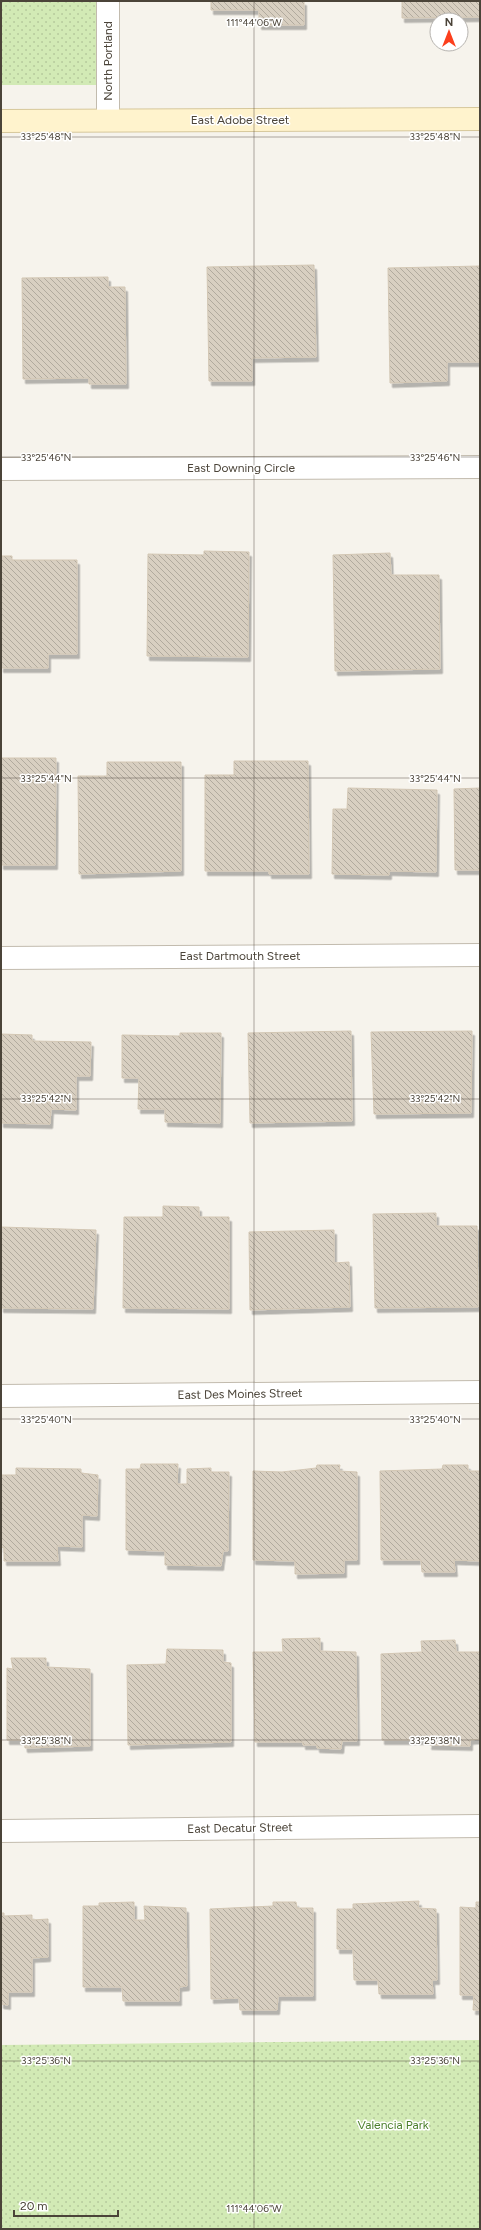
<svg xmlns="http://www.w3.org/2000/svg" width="481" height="2230" viewBox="0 0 481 2230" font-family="Figtree,sans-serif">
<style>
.green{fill:url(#green-dots)}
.building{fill:url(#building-back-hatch);stroke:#d3c7b4;filter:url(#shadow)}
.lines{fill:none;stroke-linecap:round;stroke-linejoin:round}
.street-casing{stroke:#c2bbae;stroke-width:24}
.secondary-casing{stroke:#d6c79b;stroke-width:24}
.street{stroke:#fff;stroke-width:22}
.secondary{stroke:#fff3cd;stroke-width:22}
.ticks{fill:none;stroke:#4b4439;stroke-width:1;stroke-opacity:0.45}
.labels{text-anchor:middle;stroke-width:3;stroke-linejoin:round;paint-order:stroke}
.street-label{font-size:12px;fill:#4b4439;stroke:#fff}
.park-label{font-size:12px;fill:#4a7f2a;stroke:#fff}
.ticks-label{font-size:10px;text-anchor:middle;fill:#4b4439;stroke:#fff;stroke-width:3;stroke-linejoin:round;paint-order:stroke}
</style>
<defs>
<pattern id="green-dots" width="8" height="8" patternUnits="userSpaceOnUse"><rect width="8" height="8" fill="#d2eab5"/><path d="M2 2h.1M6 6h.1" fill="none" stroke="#b6ca9c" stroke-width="1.8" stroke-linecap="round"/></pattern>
<pattern id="building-back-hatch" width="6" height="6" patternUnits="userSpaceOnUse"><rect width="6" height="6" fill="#d8cfc1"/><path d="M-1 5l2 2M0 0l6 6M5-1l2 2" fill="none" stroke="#b1aa9e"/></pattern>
<filter id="shadow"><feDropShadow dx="2.5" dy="4.5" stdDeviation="0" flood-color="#0004"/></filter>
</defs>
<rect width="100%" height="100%" fill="#f6f3ec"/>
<g class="green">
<rect x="1" y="1" width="101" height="84"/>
<polygon points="480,2040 480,2229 1,2229 1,2045"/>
</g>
<g class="building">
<polygon points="211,1 304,1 304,25 259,25 259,10 211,10"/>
<polygon points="402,1 480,1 480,17 402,18"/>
<polygon points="314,265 316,357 252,358 252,381 209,381 207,267"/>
<polygon points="480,266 480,362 447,362 447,381 390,383 388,268"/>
<polygon points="108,277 108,287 125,287 126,384 89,384 89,378 23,379 22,278"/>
<polygon points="204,551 249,552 248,657 147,656 148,554 204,555"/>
<polygon points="390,553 391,575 439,575 440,669 335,671 333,555"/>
<polygon points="1,556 12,556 12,560 77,560 77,654 48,654 48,668 1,668"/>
<polygon points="1,758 56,758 55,865 1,865"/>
<polygon points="234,761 308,761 309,874 269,874 269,871 205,871 205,775 234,775"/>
<polygon points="107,762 181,762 181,871 79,874 78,776 107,776"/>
<polygon points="348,788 437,790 436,872 389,871 389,875 332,874 333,809 347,809"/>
<polygon points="480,788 480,870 455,870 454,789"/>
<polygon points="351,1031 352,1121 250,1123 248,1033"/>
<polygon points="472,1031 471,1113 374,1114 371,1032"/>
<polygon points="180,1033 221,1033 220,1123 165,1122 165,1109 138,1109 139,1078 122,1078 122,1035 180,1036"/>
<polygon points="1,1034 32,1035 32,1041 91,1042 90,1076 76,1076 76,1110 51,1109 50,1124 1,1123"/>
<polygon points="163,1206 199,1207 199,1217 229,1217 229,1309 123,1308 124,1217 163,1217"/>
<polygon points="436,1213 436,1226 477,1226 478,1307 375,1308 373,1214"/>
<polygon points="1,1227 96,1230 93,1309 1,1308"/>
<polygon points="334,1230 334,1263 349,1262 350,1307 250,1310 249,1232"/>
<polygon points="141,1464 178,1464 177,1484 187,1484 187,1469 211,1468 211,1472 229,1472 228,1551 223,1551 221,1566 165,1565 165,1551 126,1550 126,1469 140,1469"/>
<polygon points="317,1465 340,1465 339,1471 357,1472 357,1560 344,1560 344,1573 295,1574 295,1561 253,1560 253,1471 282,1472 316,1468"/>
<polygon points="443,1465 468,1465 468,1471 480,1471 480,1561 454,1560 455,1572 422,1572 421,1560 381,1560 380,1471 442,1469"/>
<polygon points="16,1468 81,1469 81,1473 98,1475 97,1516 82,1515 82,1547 57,1546 58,1561 4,1561 4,1547 1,1548 1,1475 16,1475"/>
<polygon points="320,1638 320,1651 356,1652 357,1741 342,1741 341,1749 317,1748 317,1745 303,1745 303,1742 255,1742 253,1652 283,1652 282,1639"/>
<polygon points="455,1640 456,1652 480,1652 480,1739 470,1740 470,1746 429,1745 430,1740 382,1740 381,1654 422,1652 421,1641"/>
<polygon points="167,1649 223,1650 223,1662 231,1663 231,1742 128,1745 127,1665 166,1664"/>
<polygon points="11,1658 46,1658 46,1667 90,1669 90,1746 25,1748 24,1740 7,1740 7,1668 13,1669"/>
<polygon points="419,1901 418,1908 436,1909 437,1980 432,1980 433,1994 379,1994 378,1980 354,1980 353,1949 337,1949 337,1909 353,1909 353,1904"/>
<polygon points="134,1902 134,1920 145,1920 144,1906 186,1908 187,1986 179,1987 179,2001 123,2001 122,1987 83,1987 83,1906 99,1906 99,1903"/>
<polygon points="273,1902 296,1902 297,1908 313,1908 313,1996 278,1996 277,2010 240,2010 239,1998 211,1999 210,1909 273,1906"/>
<polygon points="476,1902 480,1902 480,2010 473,2010 474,1995 460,1995 460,1907 476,1908"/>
<polygon points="1,1913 4,1913 4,1916 32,1915 32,1920 48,1919 48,1957 32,1958 32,1992 8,1992 8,2005 1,2004"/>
</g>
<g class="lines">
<defs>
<g id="street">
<polyline points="108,1 108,120"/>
<polyline points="1,469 480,467"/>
<polyline points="1,958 480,955"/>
<polyline points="1,1396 480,1392"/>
<polyline points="1,1831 480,1826"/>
</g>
<polyline id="secondary" points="1,121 480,119"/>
</defs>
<use href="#street" class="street-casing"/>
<use href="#secondary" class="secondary-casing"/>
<use href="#street" class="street"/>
<use href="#secondary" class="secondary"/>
</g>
<path class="ticks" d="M254 1V2229M1 137H480M1 457H480M1 778H480M1 1099H480M1 1419H480M1 1740H480M1 2061H480"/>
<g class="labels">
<g class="street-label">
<text transform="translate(108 61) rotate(-90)" y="4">North Portland</text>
<text x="240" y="124">East Adobe Street</text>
<text x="241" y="472">East Downing Circle</text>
<text x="240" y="960">East Dartmouth Street</text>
<text transform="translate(240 1394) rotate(-1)" y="4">East Des Moines Street</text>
<text transform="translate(240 1828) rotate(-1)" y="4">East Decatur Street</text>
</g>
<g class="park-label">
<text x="393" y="2129">Valencia Park</text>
</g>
</g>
<g class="ticks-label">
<text x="254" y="26">111°44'06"W</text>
<text x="46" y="140">33°25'48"N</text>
<text x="435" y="140">33°25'48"N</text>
<text x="46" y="461">33°25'46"N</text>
<text x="435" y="461">33°25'46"N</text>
<text x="46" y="782">33°25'44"N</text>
<text x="435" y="782">33°25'44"N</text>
<text x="46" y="1102">33°25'42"N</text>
<text x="435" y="1102">33°25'42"N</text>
<text x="46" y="1423">33°25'40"N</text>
<text x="435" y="1423">33°25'40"N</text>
<text x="46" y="1744">33°25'38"N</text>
<text x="435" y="1744">33°25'38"N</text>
<text x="46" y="2064">33°25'36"N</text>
<text x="435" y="2064">33°25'36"N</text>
<text x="254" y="2212">111°44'06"W</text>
</g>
<rect width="481" height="2230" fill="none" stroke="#4b4439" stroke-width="4"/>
<g transform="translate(449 32)"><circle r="19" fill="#ffffff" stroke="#b7b4b0"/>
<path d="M0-3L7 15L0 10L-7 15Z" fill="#fc3f1d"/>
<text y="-6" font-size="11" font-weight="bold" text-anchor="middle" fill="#4b4439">N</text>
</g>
<path d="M14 2210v6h104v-6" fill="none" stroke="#4b4439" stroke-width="2"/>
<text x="20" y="2210" font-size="12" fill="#4b4439" stroke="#ffffff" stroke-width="3" paint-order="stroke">20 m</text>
</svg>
